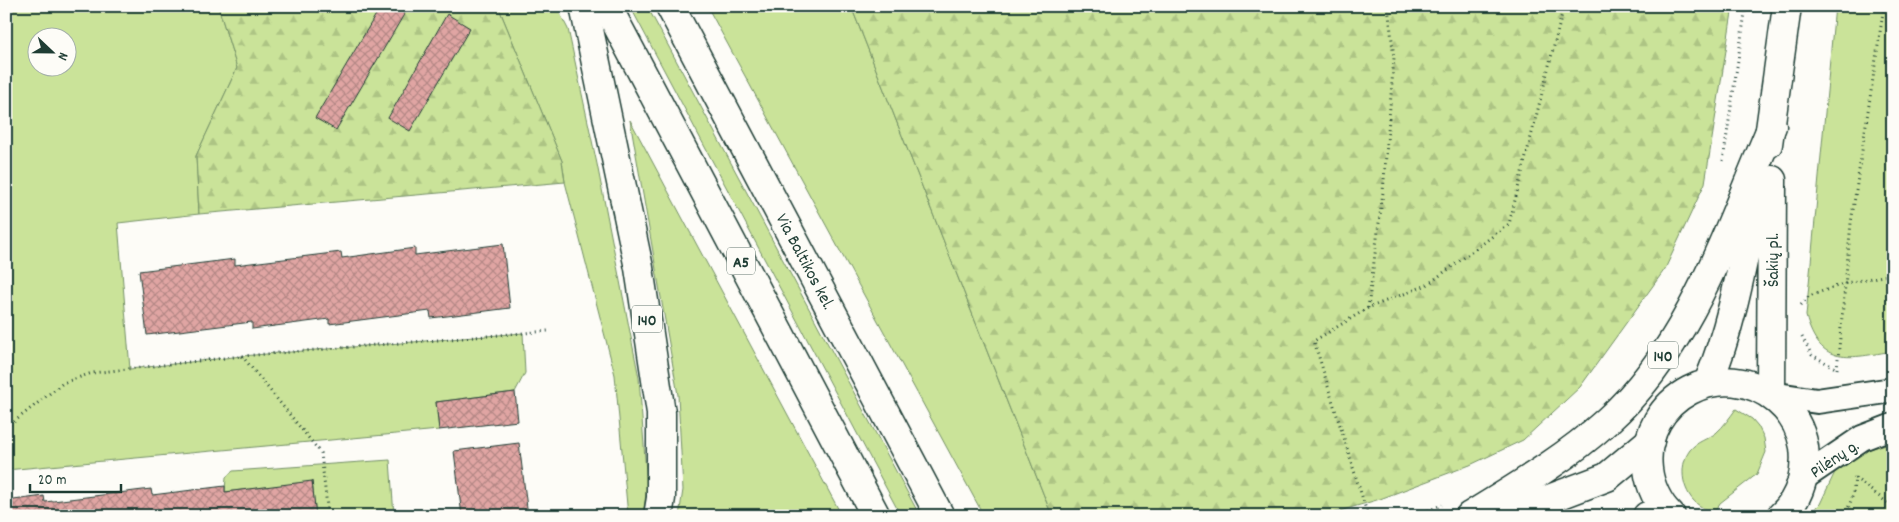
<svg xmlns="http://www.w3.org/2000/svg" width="1899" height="522" viewBox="0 0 1899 522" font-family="Dekko,sans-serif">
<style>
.green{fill:#cae399;stroke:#749066;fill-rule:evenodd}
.forest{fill:url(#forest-firs);stroke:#749066}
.building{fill:url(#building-cross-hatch);stroke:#1f3d34}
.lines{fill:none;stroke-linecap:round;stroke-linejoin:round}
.street-casing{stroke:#1f3d34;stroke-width:28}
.secondary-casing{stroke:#1f3d34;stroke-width:31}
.primary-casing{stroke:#1f3d34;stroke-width:31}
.highway-casing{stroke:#1f3d34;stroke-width:31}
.path{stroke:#1f3d34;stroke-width:3;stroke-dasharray:1 4;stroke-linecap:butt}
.street{stroke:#fdfcf7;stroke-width:24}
.secondary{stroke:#fdfcf7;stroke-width:28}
.primary{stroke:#fdfcf7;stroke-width:28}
.highway{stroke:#fdfcf7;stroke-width:28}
.labels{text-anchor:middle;stroke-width:5;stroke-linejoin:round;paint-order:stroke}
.shield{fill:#fdfcf7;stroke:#62766e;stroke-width:1}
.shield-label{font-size:16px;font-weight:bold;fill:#1f3d34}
.street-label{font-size:18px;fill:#1f3d34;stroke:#fdfcf7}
</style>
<defs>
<pattern id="forest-firs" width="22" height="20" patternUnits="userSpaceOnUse" patternTransform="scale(1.25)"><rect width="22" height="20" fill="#cae399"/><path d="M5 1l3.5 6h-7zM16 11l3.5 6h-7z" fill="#adc484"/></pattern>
<pattern id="building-cross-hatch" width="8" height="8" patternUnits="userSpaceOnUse" patternTransform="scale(1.25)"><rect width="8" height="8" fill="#e0a5a3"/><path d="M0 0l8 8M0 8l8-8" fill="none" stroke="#b58886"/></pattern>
</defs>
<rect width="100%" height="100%" fill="#fdfcf7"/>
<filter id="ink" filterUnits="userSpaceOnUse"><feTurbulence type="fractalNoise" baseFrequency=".02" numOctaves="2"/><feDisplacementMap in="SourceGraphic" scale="10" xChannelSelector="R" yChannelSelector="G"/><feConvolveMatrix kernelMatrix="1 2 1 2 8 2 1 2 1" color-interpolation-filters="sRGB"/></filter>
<g filter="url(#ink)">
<g class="green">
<path d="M6 6H218L237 68 196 156 199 214 118 223 130 369 242 356 523 333 525 373 515 392 436 402 439 430 6 470ZM38 38H68V68H38Z"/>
<polygon points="498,6 556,6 568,29 597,164 639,378 647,486 643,516 628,516 615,375 565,182 562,161"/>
<polygon points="630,6 647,6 920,516 901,516"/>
<polygon points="707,6 851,6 1052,516 984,516"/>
<path d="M1835 6H1893V351C1850 358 1820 368 1806 316Z"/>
<polygon points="630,120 842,516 679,516 683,490 678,395"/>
<path d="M1736 409 1752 419 1758 426 1764 438 1766 452 1757 474 1720 503 1714 513C1710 511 1704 509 1700 506 1683 495 1677 467 1690 450 1696 442 1708 439 1716 433 1724 426 1730 417 1736 409Z"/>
<polygon points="1893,442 1893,516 1809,516 1820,504 1842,457"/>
<polygon points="390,460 394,516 316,516 312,482 225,492 226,477 233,471"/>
</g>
<g class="forest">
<polygon points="218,6 498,6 562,161 565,182 199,214 196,156 237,68"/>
<polygon points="851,6 1733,6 1705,183 1665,269 1580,387 1523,440 1470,465 1380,499 1323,516 1052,516"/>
</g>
<g class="building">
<polygon points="381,6 409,6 336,130 315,118"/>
<polygon points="447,14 470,28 410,131 388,118"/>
<polygon points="503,244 510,308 431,318 430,311 329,324 329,319 252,329 252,322 147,335 139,271 235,259 235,265 341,252 342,258 415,248 415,255"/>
<polygon points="515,392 518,421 439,430 436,402"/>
<polygon points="519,443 528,516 462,516 454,451"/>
<polygon points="312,481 316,516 6,516 6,501 44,496 45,502 151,489 152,495 225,486 225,492"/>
</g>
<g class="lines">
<defs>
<g id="street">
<polyline points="1771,394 1817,401 1893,390"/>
<polyline points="1803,478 1862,438 1893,426"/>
</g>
<g id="secondary">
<polyline points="1504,516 1607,477 1650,441"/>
<polyline points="1647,516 1668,513"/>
</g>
<g id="primary">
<polyline points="1768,144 1787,6"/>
<path d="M1708 383C1734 321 1744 254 1758 188"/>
<polyline points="1771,394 1772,180"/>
<path d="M1470 516C1517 487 1566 458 1607 421 1690 348 1729 226 1772 126"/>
<path d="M1671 516C1658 504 1650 486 1648 469 1640 397 1724 354 1778 401 1792 413 1801 429 1804 447 1807 471 1801 498 1781 516"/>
</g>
<g id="highway">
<polyline points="584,6 639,268 661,413 661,498 658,516"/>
<polyline points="607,6 876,516"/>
<polyline points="670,6 940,516"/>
</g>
</defs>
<use href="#street" class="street-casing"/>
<use href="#secondary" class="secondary-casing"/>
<use href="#primary" class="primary-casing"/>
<use href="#highway" class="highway-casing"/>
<g class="path">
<polyline points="1723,161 1746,6"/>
<polyline points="1801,305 1809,296 1846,283 1893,274"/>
<polyline points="1368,308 1383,192 1394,58 1388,6"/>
<polyline points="1802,337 1812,355 1837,369"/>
<polyline points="242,356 321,453 328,516"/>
<polyline points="1837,369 1851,223 1884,6"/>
<polyline points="6,428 63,383 92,373 242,356 548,331"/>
<polyline points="1855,478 1893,507"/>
<polyline points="1368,516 1314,341 1368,308 1427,285 1509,224 1564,6"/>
<polyline points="1414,516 1442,505"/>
<path d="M1844 516C1852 503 1854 490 1855 476"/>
</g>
<use href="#street" class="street"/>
<use href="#secondary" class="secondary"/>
<use href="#primary" class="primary"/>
<use href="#highway" class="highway"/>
</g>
</g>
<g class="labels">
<g class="shield">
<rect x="727" y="247.5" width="28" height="27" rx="4"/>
<rect x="632" y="305.5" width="30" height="27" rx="4"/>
<rect x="1648" y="341.5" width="30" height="27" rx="4"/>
</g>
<g class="shield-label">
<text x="741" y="267">A5</text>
<text x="647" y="325">140</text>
<text x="1663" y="361">140</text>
</g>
<g class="street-label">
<text transform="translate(1772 260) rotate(-90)" y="6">Šakių pl.</text>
<text transform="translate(806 261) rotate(62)" y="6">Via Baltikos kel.</text>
<text transform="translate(1834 458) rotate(-34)" y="6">Pilėnų g.</text>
</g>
</g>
<rect width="1899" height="522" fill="none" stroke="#fdfcf7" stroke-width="25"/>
<rect x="12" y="12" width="1874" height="497" fill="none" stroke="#1f3d34" stroke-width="2" filter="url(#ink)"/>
<g transform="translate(52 52) rotate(112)"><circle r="24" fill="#fdfcf7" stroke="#a4b0a9"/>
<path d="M0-4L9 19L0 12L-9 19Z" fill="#1f3d34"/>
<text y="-8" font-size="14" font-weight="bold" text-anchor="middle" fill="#1f3d34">N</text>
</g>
<path d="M30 484v8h91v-8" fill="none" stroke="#1f3d34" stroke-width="2.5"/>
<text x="38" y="484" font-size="15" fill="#1f3d34" stroke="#fdfcf7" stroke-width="4" paint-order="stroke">20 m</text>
</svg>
